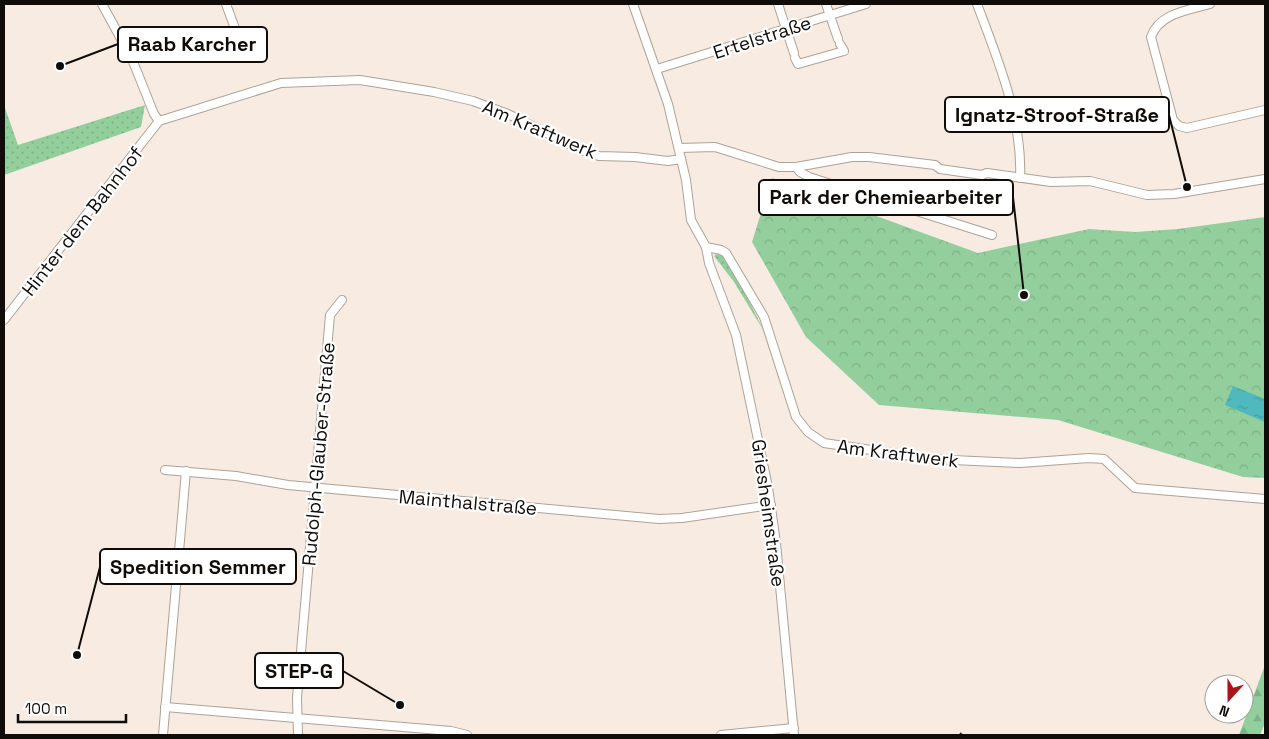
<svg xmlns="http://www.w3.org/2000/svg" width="1269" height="739" viewBox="0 0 1269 739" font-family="'Space Grotesk',sans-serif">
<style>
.grass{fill:url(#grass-dots)}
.forest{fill:url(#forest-firs)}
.park{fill:url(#park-crowns)}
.water{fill:url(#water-ripples)}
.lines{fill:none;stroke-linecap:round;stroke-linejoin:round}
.minor-casing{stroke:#ada299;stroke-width:10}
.minor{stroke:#fff;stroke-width:8}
.rail{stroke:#2e2926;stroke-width:2;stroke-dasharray:2.5 5;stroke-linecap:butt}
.labels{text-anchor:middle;stroke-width:4.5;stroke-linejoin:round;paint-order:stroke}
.street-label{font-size:19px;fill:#100c09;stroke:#fff}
.leader{fill:none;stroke:#100c09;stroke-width:2}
.callout-dot{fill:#100c09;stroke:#fff;stroke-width:2}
.callout{fill:#fff;stroke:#100c09;stroke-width:2}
.callout-label{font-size:20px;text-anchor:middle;font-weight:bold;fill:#100c09}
</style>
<defs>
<pattern id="grass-dots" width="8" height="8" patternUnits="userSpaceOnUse" patternTransform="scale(1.25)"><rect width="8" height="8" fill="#92cf9d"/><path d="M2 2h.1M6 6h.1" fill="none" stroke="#7db186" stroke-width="1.8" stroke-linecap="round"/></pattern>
<pattern id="forest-firs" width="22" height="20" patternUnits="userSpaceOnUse" patternTransform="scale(1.25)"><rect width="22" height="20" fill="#92cf9d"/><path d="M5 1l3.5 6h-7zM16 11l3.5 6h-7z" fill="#7db186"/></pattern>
<pattern id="park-crowns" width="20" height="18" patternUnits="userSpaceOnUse" patternTransform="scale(1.25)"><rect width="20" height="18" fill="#92cf9d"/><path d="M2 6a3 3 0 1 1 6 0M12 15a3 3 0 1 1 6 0" fill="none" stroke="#7db186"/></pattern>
<pattern id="water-ripples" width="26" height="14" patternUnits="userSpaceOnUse" patternTransform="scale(1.25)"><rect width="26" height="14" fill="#50b9bd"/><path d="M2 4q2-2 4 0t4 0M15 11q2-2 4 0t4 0" fill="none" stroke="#459ea1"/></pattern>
</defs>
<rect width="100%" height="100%" fill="#f8ece2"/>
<g class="grass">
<polygon points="4,105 18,145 145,105 141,127 4,175"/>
<polygon points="718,253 721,254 743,289 765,333 734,282 714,256"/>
</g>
<polygon class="forest" points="1265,665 1265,723 1260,735 1239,735"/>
<polygon class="park" points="772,178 978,253 1089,229 1135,232 1178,229 1265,217 1265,478 1243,477 1058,420 879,405 806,337 752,242"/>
<polygon class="water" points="1233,386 1265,399 1265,422 1225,405"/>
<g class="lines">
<defs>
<g id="minor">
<polyline points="102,4 132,59 154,114 159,121"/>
<polyline points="226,4 240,42"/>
<polyline points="633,4 668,104 686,180 691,220 706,247 721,250 726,253 764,317 796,417 808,432 824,443 931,459 1020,463 1089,458 1104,459 1135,488 1265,499"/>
<polyline points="778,4 794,53"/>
<polyline points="826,4 838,39"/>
<path d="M977 4C997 57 1023 120 1020 178"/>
<path d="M1210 4C1189 10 1159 13 1151 37L1173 120 1179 126 1187 128 1265 110"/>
<polyline points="795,58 798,64 844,51 840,44"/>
<polyline points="657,69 866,4"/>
<polyline points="159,121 281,83 360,80 434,92 473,101 508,114 581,150 599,156 635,157 668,161 681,159"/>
<polyline points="679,148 715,147 779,167 796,167 852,157 869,157 935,165 940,169 982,175 987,173 1051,182 1090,181 1147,195 1174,194 1265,179"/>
<polyline points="796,167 800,172 809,177 992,235"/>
<polyline points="706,247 709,263 736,335 768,487 776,543 794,735"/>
<polyline points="4,320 159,121"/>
<polyline points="165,470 236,476 288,485 659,519 682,518 771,505"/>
<polyline points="165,707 451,731 467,735"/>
<polyline points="163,735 186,471"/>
<polyline points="298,735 297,698 330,315 342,300"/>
<polyline points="721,735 794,728"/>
</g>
</defs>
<use href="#minor" class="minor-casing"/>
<use href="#minor" class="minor"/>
<polyline class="rail" points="960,733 962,735"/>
</g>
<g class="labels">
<g class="street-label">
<text transform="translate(762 37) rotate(-18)" y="7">Ertelstraße</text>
<text transform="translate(540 129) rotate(23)" y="7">Am Kraftwerk</text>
<text transform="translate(82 221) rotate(-52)" y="7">Hinter dem Bahnhof</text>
<text transform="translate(898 453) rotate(7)" y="7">Am Kraftwerk</text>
<text transform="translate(318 454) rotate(-85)" y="7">Rudolph-Glauber-Straße</text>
<text transform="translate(468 502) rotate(5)" y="7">Mainthalstraße</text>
<text transform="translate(769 513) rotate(82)" y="7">Griesheimstraße</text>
</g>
</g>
<path class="leader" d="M60 66L118 44M1187 187L1169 115M1024 295L1013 197M77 655L100 567M400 705L343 671"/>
<g class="callout-dot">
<circle cx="60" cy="66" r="5"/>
<circle cx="1187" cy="187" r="5"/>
<circle cx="1024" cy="295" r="5"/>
<circle cx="77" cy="655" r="5"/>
<circle cx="400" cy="705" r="5"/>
</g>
<g class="callout">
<rect x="118" y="27" width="149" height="35" rx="5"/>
<rect x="945" y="97" width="224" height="35" rx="5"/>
<rect x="759" y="180" width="254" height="35" rx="5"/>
<rect x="100" y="549" width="196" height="35" rx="5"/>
<rect x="255" y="653" width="88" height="35" rx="5"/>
</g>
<g class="callout-label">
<text x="192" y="51">Raab Karcher</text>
<text x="1057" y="122">Ignatz-Stroof-Straße</text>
<text x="886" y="204">Park der Chemiearbeiter</text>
<text x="198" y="574">Spedition Semmer</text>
<text x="299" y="678">STEP-G</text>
</g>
<rect width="1269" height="739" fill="none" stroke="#100c09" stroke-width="10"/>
<g transform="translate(1229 699) rotate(201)"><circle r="24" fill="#ffffff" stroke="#9f9e9d"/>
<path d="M0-4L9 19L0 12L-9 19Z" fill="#a9151d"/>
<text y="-8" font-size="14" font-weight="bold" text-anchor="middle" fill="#100c09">N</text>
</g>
<path d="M18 714v8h108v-8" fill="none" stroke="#100c09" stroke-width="2.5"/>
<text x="25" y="714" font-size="15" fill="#100c09" stroke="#ffffff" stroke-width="4" paint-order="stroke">100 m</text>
</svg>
